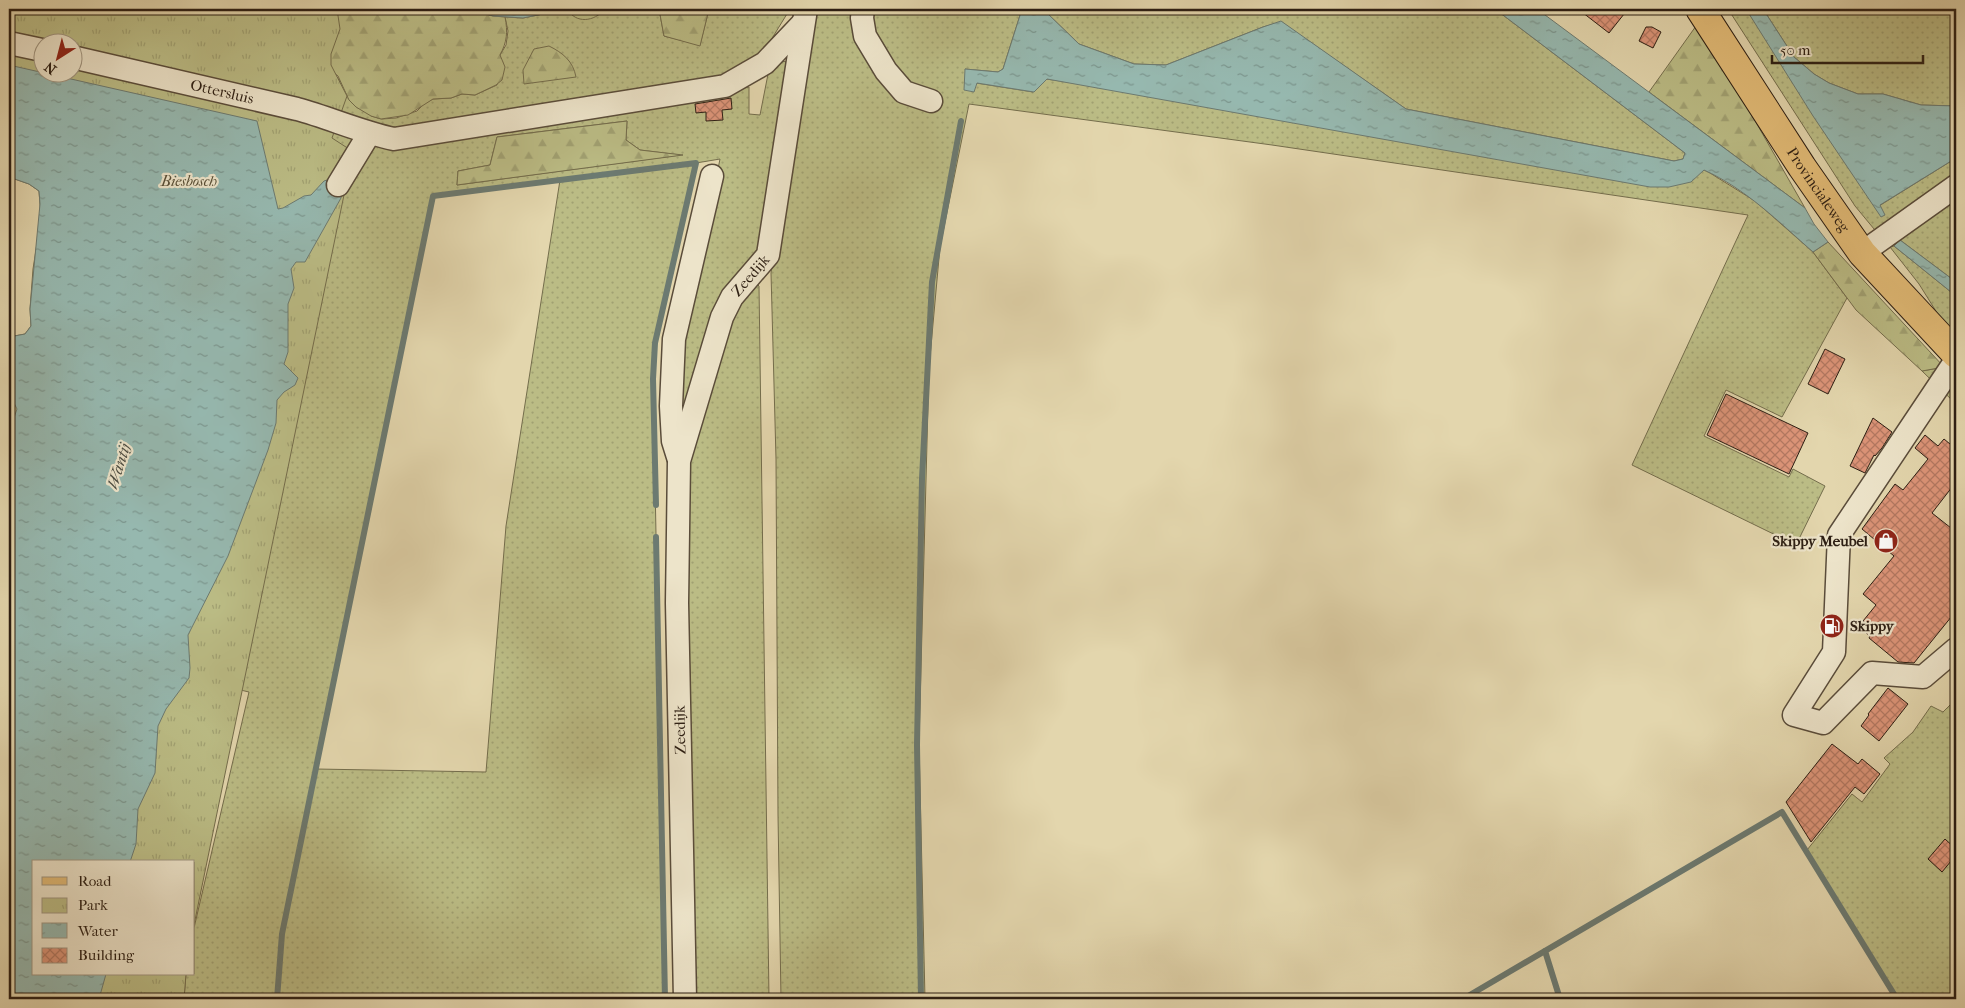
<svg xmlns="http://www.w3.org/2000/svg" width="1965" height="1008" viewBox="0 0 1965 1008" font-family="'IM FELL French Canon',serif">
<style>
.grass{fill:url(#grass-dots);stroke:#746d4c;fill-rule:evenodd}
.forest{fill:url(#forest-firs);stroke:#746d4c}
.park{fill:url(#park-tufts);stroke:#746d4c;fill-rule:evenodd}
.water{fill:url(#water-ripples);stroke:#6c7a71}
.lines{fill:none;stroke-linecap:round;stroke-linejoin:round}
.stream{stroke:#6c7a71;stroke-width:6}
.building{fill:url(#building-cross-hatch);stroke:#2c1e13}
.minor-casing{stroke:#5a4c3a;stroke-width:25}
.major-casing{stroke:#2c1e13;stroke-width:30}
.minor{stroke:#ede4ca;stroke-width:22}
.major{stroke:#e2bb76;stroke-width:28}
.labels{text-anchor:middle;stroke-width:4.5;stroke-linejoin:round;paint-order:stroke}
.street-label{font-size:15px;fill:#2c1e13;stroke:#ede4ca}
.park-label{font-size:15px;font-style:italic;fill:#574d35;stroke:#ede4ca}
.poi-label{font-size:15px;font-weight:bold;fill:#2c1e13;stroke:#ede4ca;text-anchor:end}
.water-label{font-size:16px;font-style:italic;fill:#4c4c42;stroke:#ede4ca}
</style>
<defs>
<pattern id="grass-dots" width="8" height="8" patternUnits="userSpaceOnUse" patternTransform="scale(1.25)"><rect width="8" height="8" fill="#bbbc85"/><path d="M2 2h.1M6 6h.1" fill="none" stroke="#a1a172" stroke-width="1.8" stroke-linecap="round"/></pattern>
<pattern id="forest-firs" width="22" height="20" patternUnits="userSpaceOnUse" patternTransform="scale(1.25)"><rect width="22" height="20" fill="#bbbc85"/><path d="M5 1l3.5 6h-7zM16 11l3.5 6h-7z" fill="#a1a172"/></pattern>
<pattern id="park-tufts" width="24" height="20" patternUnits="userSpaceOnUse" patternTransform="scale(1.25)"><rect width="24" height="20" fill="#bbbc85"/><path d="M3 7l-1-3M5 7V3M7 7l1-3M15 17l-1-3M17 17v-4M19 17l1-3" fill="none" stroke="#a1a172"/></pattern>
<pattern id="water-ripples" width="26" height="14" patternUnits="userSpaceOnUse" patternTransform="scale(1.25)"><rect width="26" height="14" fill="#96b8af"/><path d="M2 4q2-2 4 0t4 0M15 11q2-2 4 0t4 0" fill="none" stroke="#7b958d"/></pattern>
<pattern id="building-cross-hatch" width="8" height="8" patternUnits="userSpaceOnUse" patternTransform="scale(1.25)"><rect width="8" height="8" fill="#dc9478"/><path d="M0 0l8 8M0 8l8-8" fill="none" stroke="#b37861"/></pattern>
</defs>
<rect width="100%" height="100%" fill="#e3d6ad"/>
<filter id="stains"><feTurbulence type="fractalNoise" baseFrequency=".004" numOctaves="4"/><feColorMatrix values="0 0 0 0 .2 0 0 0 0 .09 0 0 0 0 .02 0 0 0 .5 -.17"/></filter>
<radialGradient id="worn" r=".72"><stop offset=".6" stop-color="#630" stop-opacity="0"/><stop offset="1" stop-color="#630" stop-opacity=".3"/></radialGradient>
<g class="grass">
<polygon points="9,9 298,33 371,116 382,119 396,118 417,111 425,103 433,99 451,98 462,94 475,95 497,85 500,55 506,45 508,31 505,17 523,18 553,12 556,9 603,11 605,9 659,9 664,36 700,45 709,9 790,9 763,53 728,74 401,132 72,42"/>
<polygon points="813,9 1022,9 1003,69 998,72 965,69 976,83 1033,92 1046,79 1704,170 1710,173 1755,201 1813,252 1847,298 1782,417 1726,390 1704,436 1789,477 1793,469 1825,486 1796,545 1632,465 1748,215 1272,145 969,104 940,247 929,368 919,743 925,999 781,999 778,815 776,459 771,273 788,149"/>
<polygon points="1050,9 1495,9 1685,153 1683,159 1674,161 1406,109 1281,22 1263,27 1166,65 1134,64 1079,44 1048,14"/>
<polygon points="1728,9 1746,9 1879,206 1956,158 1956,182 1879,235 1855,206"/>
<polygon points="1763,9 1956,9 1956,106 1921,105 1883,94 1858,94 1829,83 1814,74 1794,57"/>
<path d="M780 61 788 62 763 241 679 437 676 377 720 159 696 163 655 343 653 379 665 999H184L186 974H194V928L249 692 189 678 284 115 361 138 671 102 749 87V114L760 115 769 69ZM627 121 626 140 640 150 680 155 457 185 458 171 490 165 497 137ZM560 180 506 526 486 772 316 769 433 196Z"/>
<polygon points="1956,200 1956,282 1900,240"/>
<polygon points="1894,246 1956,296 1956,340 1954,340 1919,284 1890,247"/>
<polygon points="757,284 759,286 769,999 693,999 690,672 682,505 684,473 731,311"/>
<polygon points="1944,367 1956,380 1956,404 1922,371"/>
<polygon points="1956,699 1956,999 1897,999 1807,850 1852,794 1862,802 1890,764 1884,758 1913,732 1931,706 1943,712"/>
</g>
<g class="forest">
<path d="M251 9H468L493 16 505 17C508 32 507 42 500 55L505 67 502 80 496 85 475 95 462 94 451 98 433 99 408 115 381 119 371 116 356 107 349 100 338 76Z"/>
<path d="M567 9H605C594 22 576 24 567 9Z"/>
<polygon points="659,9 709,9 700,46 664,36"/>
<polygon points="1696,26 1742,98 1805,208 1649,92"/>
<path d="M549 46C563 53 573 61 576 77L524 84 523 70 534 49Z"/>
<polygon points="627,121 626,140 640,150 683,155 457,185 458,171 490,165 497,137"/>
<polygon points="1828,242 1944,367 1922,371 1856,310 1813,252"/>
</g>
<path class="park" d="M9 9H337L340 29 331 54V65L347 96 332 138 349 149 345 190 194 925V862H34V974H186L184 999H9V337L25 334 31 326 30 309 33 269 41 218 39 191 29 184 9 177ZM42 42H72V72H42Z"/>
<g class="water">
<polygon points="468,9 556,9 553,12 523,18 493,16"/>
<path d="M1022 9H1050L1048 14 1079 44 1134 64 1166 65 1263 27 1281 21 1406 109 1674 161 1683 159 1685 153 1495 9H1537L1805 208 1814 224 1828 242 1813 252C1779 222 1746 189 1704 170L1691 182 1669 187H1650L1047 79 1034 92 977 83 974 92 964 90 965 69 998 72 1003 69Z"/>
<polygon points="1746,9 1763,9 1794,57 1814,74 1829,83 1858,94 1883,94 1921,105 1956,106 1956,158 1880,205 1885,215 1881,217 1813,116"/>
<polygon points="9,65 257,121 278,209 283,208 304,196 311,195 324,181 330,179 342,189 341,198 305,262 296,262 291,269 294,288 288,304 288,352 284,364 298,378 295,385 284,392 277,400 276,423 268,450 228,556 188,635 190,668 189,678 166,709 158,726 155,773 138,809 136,844 130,862 34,862 34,974 106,974 99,999 9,999 9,432 17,409 14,403 9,401 9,337 25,334 31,326 30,309 40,204 39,191 29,184 9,177"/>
<polygon points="1900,240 1956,282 1956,296 1894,246"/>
</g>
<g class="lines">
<g class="stream">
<polyline points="656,537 665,999"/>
<polyline points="1545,951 1560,999"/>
<polyline points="277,999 282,934 433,196 696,163 655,343 653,379 656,505"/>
<polyline points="921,999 917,745 922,479 932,282 961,121"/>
<polyline points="1463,999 1782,812 1897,999"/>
</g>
</g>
<g class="building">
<polygon points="1578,9 1628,9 1609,33"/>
<polygon points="1646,27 1652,27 1661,32 1653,48 1639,41"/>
<polygon points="731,98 732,109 722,110 723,120 706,121 706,112 696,113 695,104"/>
<polygon points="1825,349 1845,359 1828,394 1808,384"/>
<polygon points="1726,394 1808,433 1789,474 1707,435"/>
<polygon points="1873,418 1892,432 1882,448 1875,456 1874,455 1865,473 1850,466"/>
<polygon points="1925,435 1938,446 1944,439 1956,449 1956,482 1932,513 1956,532 1956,611 1914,663 1898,662 1869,638 1870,636 1866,633 1871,627 1863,621 1876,605 1863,594 1894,556 1862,529 1895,484 1903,490 1928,459 1915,448"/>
<polygon points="1888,688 1908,704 1879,741 1861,726 1869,715 1868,714"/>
<polygon points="1832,744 1858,764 1862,759 1880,774 1864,794 1855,787 1811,842 1786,802"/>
<polygon points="1945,839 1956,849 1956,855 1942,872 1928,859"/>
</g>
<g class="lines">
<defs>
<g id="minor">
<polyline points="863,9 862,18 865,36 886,71 904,92 931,101"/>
<polyline points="9,43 42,50"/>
<path id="s1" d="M72 57 297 109C330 118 361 132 394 139L725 86 765 63 802 24"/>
<polyline points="338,185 369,134"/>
<polyline points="1862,253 1956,186"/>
<polyline points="1956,360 1839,535 1834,652 1794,715 1823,723 1872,673 1923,677 1956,649"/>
<polyline points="678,457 673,441 671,406 674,339 712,176"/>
<path id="s2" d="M685 999 677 603 679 461 722 317 732 297 768 255 806 9"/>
</g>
<g id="major">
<path id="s3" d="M1700 9 1802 167 1862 253 1956 354"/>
</g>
</defs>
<use href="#minor" class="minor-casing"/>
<use href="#major" class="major-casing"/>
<use href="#minor" class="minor"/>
<use href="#major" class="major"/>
</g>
<defs>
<symbol id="shop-disc" viewBox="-11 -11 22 22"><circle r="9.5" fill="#8f2418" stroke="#ede4ca"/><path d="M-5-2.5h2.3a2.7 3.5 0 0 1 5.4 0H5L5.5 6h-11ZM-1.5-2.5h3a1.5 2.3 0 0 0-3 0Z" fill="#fff"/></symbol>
<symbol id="fuel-disc" viewBox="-11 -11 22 22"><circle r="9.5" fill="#8f2418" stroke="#ede4ca"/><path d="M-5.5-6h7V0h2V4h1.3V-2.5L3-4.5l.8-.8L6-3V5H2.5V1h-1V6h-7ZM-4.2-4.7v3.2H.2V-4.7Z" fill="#fff"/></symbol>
</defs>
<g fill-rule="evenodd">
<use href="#shop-disc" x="1872" y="527" width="28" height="28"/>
<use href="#fuel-disc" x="1818" y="612" width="28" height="28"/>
</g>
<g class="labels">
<g class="street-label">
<text dy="5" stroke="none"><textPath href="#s1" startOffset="154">Ottersluis</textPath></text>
<text dy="5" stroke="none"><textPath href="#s3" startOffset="216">Provincialeweg</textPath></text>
<text dy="5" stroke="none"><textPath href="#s2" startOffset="739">Zeedijk</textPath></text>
<text transform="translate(680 730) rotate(-91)" y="5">Zeedijk</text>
</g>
<g class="park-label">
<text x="189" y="186">Biesbosch</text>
</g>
<g class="poi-label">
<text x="1868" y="546">Skippy Meubel</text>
<text x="1850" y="631" text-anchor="start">Skippy</text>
</g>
<g class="water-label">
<text transform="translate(118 466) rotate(-73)" y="6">Wantij</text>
</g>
</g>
<rect width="1965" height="1008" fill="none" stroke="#e3d6ad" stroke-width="30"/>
<rect x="10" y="10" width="1945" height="988" fill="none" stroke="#2c1e13" stroke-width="2.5"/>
<rect x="15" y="15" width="1935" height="978" fill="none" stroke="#2c1e13"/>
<rect x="32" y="860" width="162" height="115" fill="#ede4ca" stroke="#a09581"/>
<rect x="42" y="877" width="25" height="8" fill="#e2bb76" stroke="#a09581"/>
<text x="78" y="886" font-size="15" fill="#2c1e13">Road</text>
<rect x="42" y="898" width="25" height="15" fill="url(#park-tufts)" stroke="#a09581"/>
<text x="78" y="910" font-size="15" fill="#2c1e13">Park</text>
<rect x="42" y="923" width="25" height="15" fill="url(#water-ripples)" stroke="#a09581"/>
<text x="78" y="936" font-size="15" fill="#2c1e13">Water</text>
<rect x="42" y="948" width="25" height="15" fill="url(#building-cross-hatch)" stroke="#a09581"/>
<text x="78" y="960" font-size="15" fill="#2c1e13">Building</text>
<g transform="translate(58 58) rotate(216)"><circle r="24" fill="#ede4ca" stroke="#a09581"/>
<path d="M0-4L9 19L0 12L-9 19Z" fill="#8f2418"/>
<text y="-8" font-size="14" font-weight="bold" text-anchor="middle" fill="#2c1e13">N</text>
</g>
<path d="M1772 55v8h151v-8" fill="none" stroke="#2c1e13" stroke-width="2.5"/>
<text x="1780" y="55" font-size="15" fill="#2c1e13" stroke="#ede4ca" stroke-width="4" paint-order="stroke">50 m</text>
<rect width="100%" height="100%" filter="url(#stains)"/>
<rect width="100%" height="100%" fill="url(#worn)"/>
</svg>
